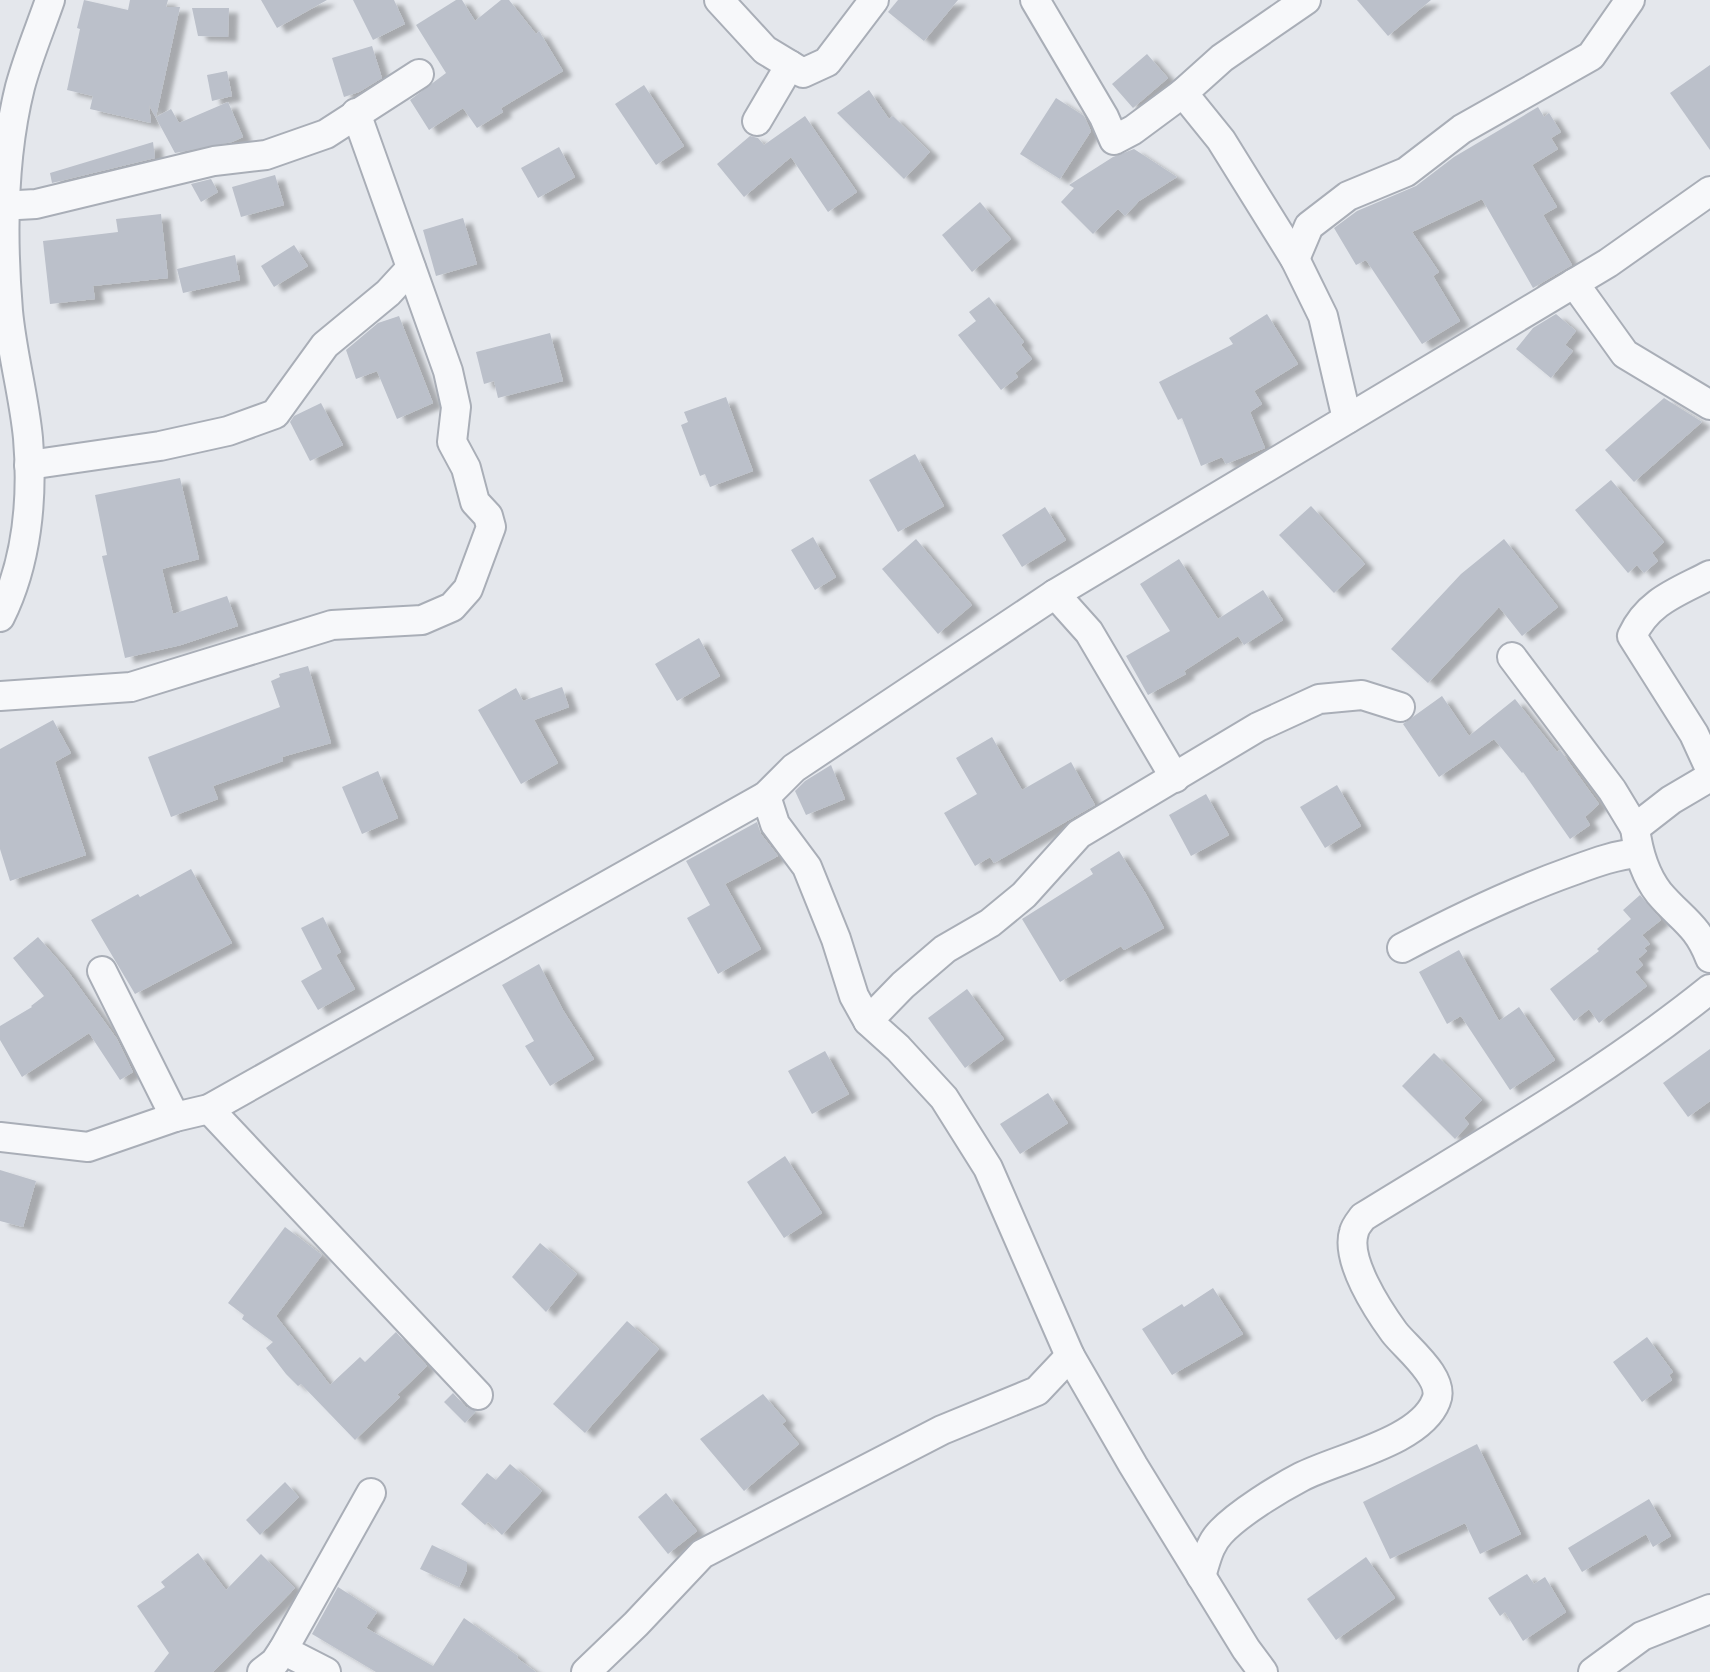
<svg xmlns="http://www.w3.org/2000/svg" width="1710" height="1672" viewBox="0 0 1710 1672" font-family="'Noto Sans',sans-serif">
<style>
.building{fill:#bbc0ca;filter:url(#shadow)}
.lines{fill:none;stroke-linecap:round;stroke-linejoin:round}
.minor-casing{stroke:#a9aeb7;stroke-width:32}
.minor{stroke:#f7f8fa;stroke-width:28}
</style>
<defs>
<filter id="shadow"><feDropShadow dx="9" dy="5" stdDeviation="2" flood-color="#0004"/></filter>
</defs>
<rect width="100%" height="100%" fill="#e4e7ec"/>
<g class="building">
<polygon points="84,0 128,10 130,0 168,0 166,7 180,7 156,117 171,109 179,123 228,102 243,137 232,142 175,153 149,105 151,123 90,109 93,96 67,90 80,29 77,28"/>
<polygon points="261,0 327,0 277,28"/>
<polygon points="353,0 394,0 405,24 373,40"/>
<polygon points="456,0 462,0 475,21 501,0 509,0 536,34 539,31 563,71 501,108 503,112 477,128 463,108 429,130 410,100 446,73 416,25"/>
<polygon points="898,0 958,0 924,41 888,12"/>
<polygon points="1357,0 1431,0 1388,36"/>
<polygon points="192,8 229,8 228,37 198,36"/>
<polygon points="372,46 382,78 359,92 344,97 332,58"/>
<polygon points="1147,54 1168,78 1133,108 1112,84"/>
<polygon points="1710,65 1710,150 1670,93"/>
<polygon points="227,71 232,96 212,101 207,75"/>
<polygon points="644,85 684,146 656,165 615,104"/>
<polygon points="869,90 889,119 893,116 930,152 904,179 837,113"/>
<polygon points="1056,98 1084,116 1091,131 1060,179 1020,154"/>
<polygon points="1538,107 1544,117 1549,113 1561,132 1551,138 1558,149 1532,165 1557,207 1543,215 1572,265 1533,288 1482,199 1412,232 1439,272 1433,276 1460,321 1422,344 1366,260 1356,265 1334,228 1357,211 1416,186 1454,157"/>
<polygon points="805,116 857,192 828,212 791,157 744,197 717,164 750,136 758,138 764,145"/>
<polygon points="153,142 155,158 52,183 50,173"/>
<polygon points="559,147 575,177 538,198 521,168"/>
<polygon points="1134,149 1177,177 1139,201 1125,216 1118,209 1093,234 1061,202 1074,188 1069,185 1113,157"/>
<polygon points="275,175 284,205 241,217 232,187"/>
<polygon points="211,179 218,192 201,202 191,184"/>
<polygon points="980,202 1011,239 972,272 942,235"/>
<polygon points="161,214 168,278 93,286 95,299 50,304 43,241 118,232 116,219"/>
<polygon points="463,218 477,264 436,276 423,230"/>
<polygon points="294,245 308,266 274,287 261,266"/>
<polygon points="235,255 240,280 183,293 177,269"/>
<polygon points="989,297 1024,342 1021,345 1032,359 1015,373 1018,377 1001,390 958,335 976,321 969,312"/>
<polygon points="1267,314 1298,364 1254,391 1262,404 1250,412 1265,448 1226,464 1222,457 1201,466 1182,418 1178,420 1159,382 1233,344 1229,338"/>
<polygon points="1556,314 1576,331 1565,345 1573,351 1551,378 1516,349 1533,328"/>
<polygon points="399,316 433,403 397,419 377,371 356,379 346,350 378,323"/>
<polygon points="550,333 563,381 498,398 494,381 484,384 476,352"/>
<polygon points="726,397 753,471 710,487 705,474 700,476 681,425 688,422 684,412"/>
<polygon points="1664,398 1702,422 1634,482 1605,450"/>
<polygon points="321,403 343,445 310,461 290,422 294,416"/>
<polygon points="915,454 944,506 898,532 869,480"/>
<polygon points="180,478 199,559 162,569 173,614 227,596 238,626 181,645 125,658 102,556 107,555 95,495"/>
<polygon points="1611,480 1664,542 1652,553 1658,561 1644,573 1637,565 1628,573 1575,510"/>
<polygon points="1311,506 1365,564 1334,593 1279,535"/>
<polygon points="1045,507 1066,540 1022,567 1002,535"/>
<polygon points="813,537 836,577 815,590 791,550"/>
<polygon points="916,539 972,605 938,634 882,569"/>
<polygon points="1504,539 1558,607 1522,636 1499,607 1428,683 1391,649 1461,574"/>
<polygon points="1179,559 1218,619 1263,590 1283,620 1244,645 1238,636 1184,671 1186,674 1148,695 1126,656 1170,631 1140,584"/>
<polygon points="699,638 720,676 677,701 655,664"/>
<polygon points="308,666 331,743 282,757 283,761 213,786 218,799 171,817 148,757 280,707 271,681 280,677 279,674"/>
<polygon points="562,687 569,707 534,720 558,763 521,784 478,710 516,688 523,701"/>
<polygon points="1442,696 1469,736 1515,699 1557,752 1560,750 1599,804 1585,817 1590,825 1570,839 1523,772 1522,773 1494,739 1439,777 1403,724"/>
<polygon points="53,720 71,753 55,762 86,855 10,881 0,849 0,749"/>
<polygon points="992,737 1022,790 1071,762 1095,805 994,863 990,857 975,866 944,813 977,794 956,758"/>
<polygon points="831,765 845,799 806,815 795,791 805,781"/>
<polygon points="378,771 398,818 362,834 342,787"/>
<polygon points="1337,785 1361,826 1325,848 1300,807"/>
<polygon points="1206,794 1229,835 1191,856 1169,815"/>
<polygon points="757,822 761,834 778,856 725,884 761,949 718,974 687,918 710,905 686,861"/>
<polygon points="1119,851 1146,894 1164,928 1124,950 1121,946 1060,982 1022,919 1093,874 1090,869"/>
<polygon points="191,869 232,943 135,994 91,920 138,894 140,897"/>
<polygon points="1640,895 1661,920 1642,935 1650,944 1644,948 1647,951 1638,959 1643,965 1635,972 1647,986 1599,1023 1589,1009 1574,1021 1550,989 1599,951 1597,949 1631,919 1623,910"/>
<polygon points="323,917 341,952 336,955 355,989 318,1010 301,981 322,969 301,928"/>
<polygon points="38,937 67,970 117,1039 133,1072 120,1080 89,1033 22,1077 0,1040 0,1026 32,1007 31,1006 44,996 13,958"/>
<polygon points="1459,950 1499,1021 1519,1007 1555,1060 1510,1090 1461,1016 1447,1024 1419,972"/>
<polygon points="539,964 563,1010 594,1059 550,1086 525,1046 534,1041 502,985"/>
<polygon points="967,989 1004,1039 965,1068 928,1018"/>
<polygon points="1710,1049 1710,1101 1688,1117 1663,1083"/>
<polygon points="825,1051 849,1094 812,1114 788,1071"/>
<polygon points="1434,1053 1482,1100 1464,1118 1469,1124 1455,1139 1402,1086"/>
<polygon points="1048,1093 1068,1123 1020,1154 1000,1124"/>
<polygon points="785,1156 822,1213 784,1238 747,1182"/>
<polygon points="0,1170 36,1181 23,1227 0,1221"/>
<polygon points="285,1227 322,1255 276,1316 330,1385 360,1357 365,1362 396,1332 427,1366 397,1395 400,1397 355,1440 301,1384 298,1386 286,1374 266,1348 273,1342 242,1319 244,1315 228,1303"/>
<polygon points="540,1243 577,1274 546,1312 512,1277"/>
<polygon points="1213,1288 1243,1334 1172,1375 1142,1329 1182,1304 1184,1307"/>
<polygon points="627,1321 659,1349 585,1433 553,1404"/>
<polygon points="1647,1337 1673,1372 1669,1375 1672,1380 1642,1402 1613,1362"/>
<polygon points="453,1393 466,1407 476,1411 465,1423 444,1402"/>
<polygon points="763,1394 786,1421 782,1424 799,1444 744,1491 700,1439"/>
<polygon points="1477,1444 1521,1534 1480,1554 1465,1523 1390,1559 1363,1502"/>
<polygon points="510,1464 542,1491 502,1535 488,1522 485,1525 461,1504 487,1473 496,1480"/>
<polygon points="285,1482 299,1497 260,1535 246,1520"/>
<polygon points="666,1493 697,1531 668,1554 638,1517"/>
<polygon points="1649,1499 1671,1536 1653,1547 1646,1534 1582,1572 1568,1548"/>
<polygon points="432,1545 467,1562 467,1570 459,1587 420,1569"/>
<polygon points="198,1553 226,1590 261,1554 295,1588 213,1672 154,1672 169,1653 137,1606 165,1587 161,1582"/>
<polygon points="1366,1557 1395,1598 1336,1640 1307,1599"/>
<polygon points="1527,1574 1534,1584 1545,1577 1566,1612 1523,1641 1505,1612 1500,1616 1488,1598"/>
<polygon points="338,1587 377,1612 366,1628 433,1666 464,1618 518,1656 517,1658 536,1672 376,1672 312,1634"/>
</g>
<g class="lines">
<defs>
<g id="minor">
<polyline points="719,0 765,50 803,73 827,62 874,0"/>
<polyline points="1035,0 1104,117 1114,140 1133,130 1183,93"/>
<polyline points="1306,0 1222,58 1183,93 1221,140 1295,259 1323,316 1347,419"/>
<polyline points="757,121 790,65"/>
<polyline points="0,206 36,204 214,161 266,155 326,134 419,74"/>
<polyline points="1295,259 1309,226 1348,196 1406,172 1462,129 1591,56 1630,0"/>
<polyline points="1574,283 1625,354 1710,405"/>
<polyline points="29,465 160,446 228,431 275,414 325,345 388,293 411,268"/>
<path d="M1710 575C1678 592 1648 601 1632 636L1694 734 1710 769"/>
<polyline points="1055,594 1089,632 1175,778"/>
<path d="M0 617C27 563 33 498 28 438 24 396 12 354 8 311 2 238 2 159 20 87 28 57 40 29 50 0"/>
<polyline points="1512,657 1612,790 1635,828"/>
<polyline points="0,696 131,687 332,625 422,620 452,607 468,589 491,527 488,516 475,502 466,468 452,442 456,407 448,371 356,113"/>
<path d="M1710 777 1671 800 1635 828C1638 851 1645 875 1659 893 1681 919 1697 924 1710 958"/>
<polyline points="766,796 775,824 807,867 836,939 854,996 868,1021 898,1048 944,1098 988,1168 1070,1356 1133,1465 1246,1649 1263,1672"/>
<path d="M1402 948C1457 919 1513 892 1572 871 1594 863 1615 855 1638 853"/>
<polyline points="102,971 175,1117"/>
<polyline points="868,1021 903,985 945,949 990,923 1024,895 1079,834 1258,727 1319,699 1362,695 1400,707"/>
<polyline points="209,1109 478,1395"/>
<polyline points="0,1137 88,1147 175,1117 209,1109 766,796 794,768 1055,594 1608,263 1710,191"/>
<path d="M1201 1576C1206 1561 1209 1544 1221 1532 1239 1513 1278 1489 1301 1477 1338 1458 1420 1442 1436 1401 1446 1378 1406 1348 1394 1332 1378 1310 1345 1260 1354 1232 1355 1227 1360 1221 1363 1217 1481 1144 1602 1076 1710 989"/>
<polyline points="283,1650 371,1493"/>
<polyline points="262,1672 275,1662 283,1650 326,1672"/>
<polyline points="586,1672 636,1624 702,1554 942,1430 1037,1391 1070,1356"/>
<polyline points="1593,1672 1642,1636 1710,1609"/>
</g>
</defs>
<use href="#minor" class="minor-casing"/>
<use href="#minor" class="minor"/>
</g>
</svg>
